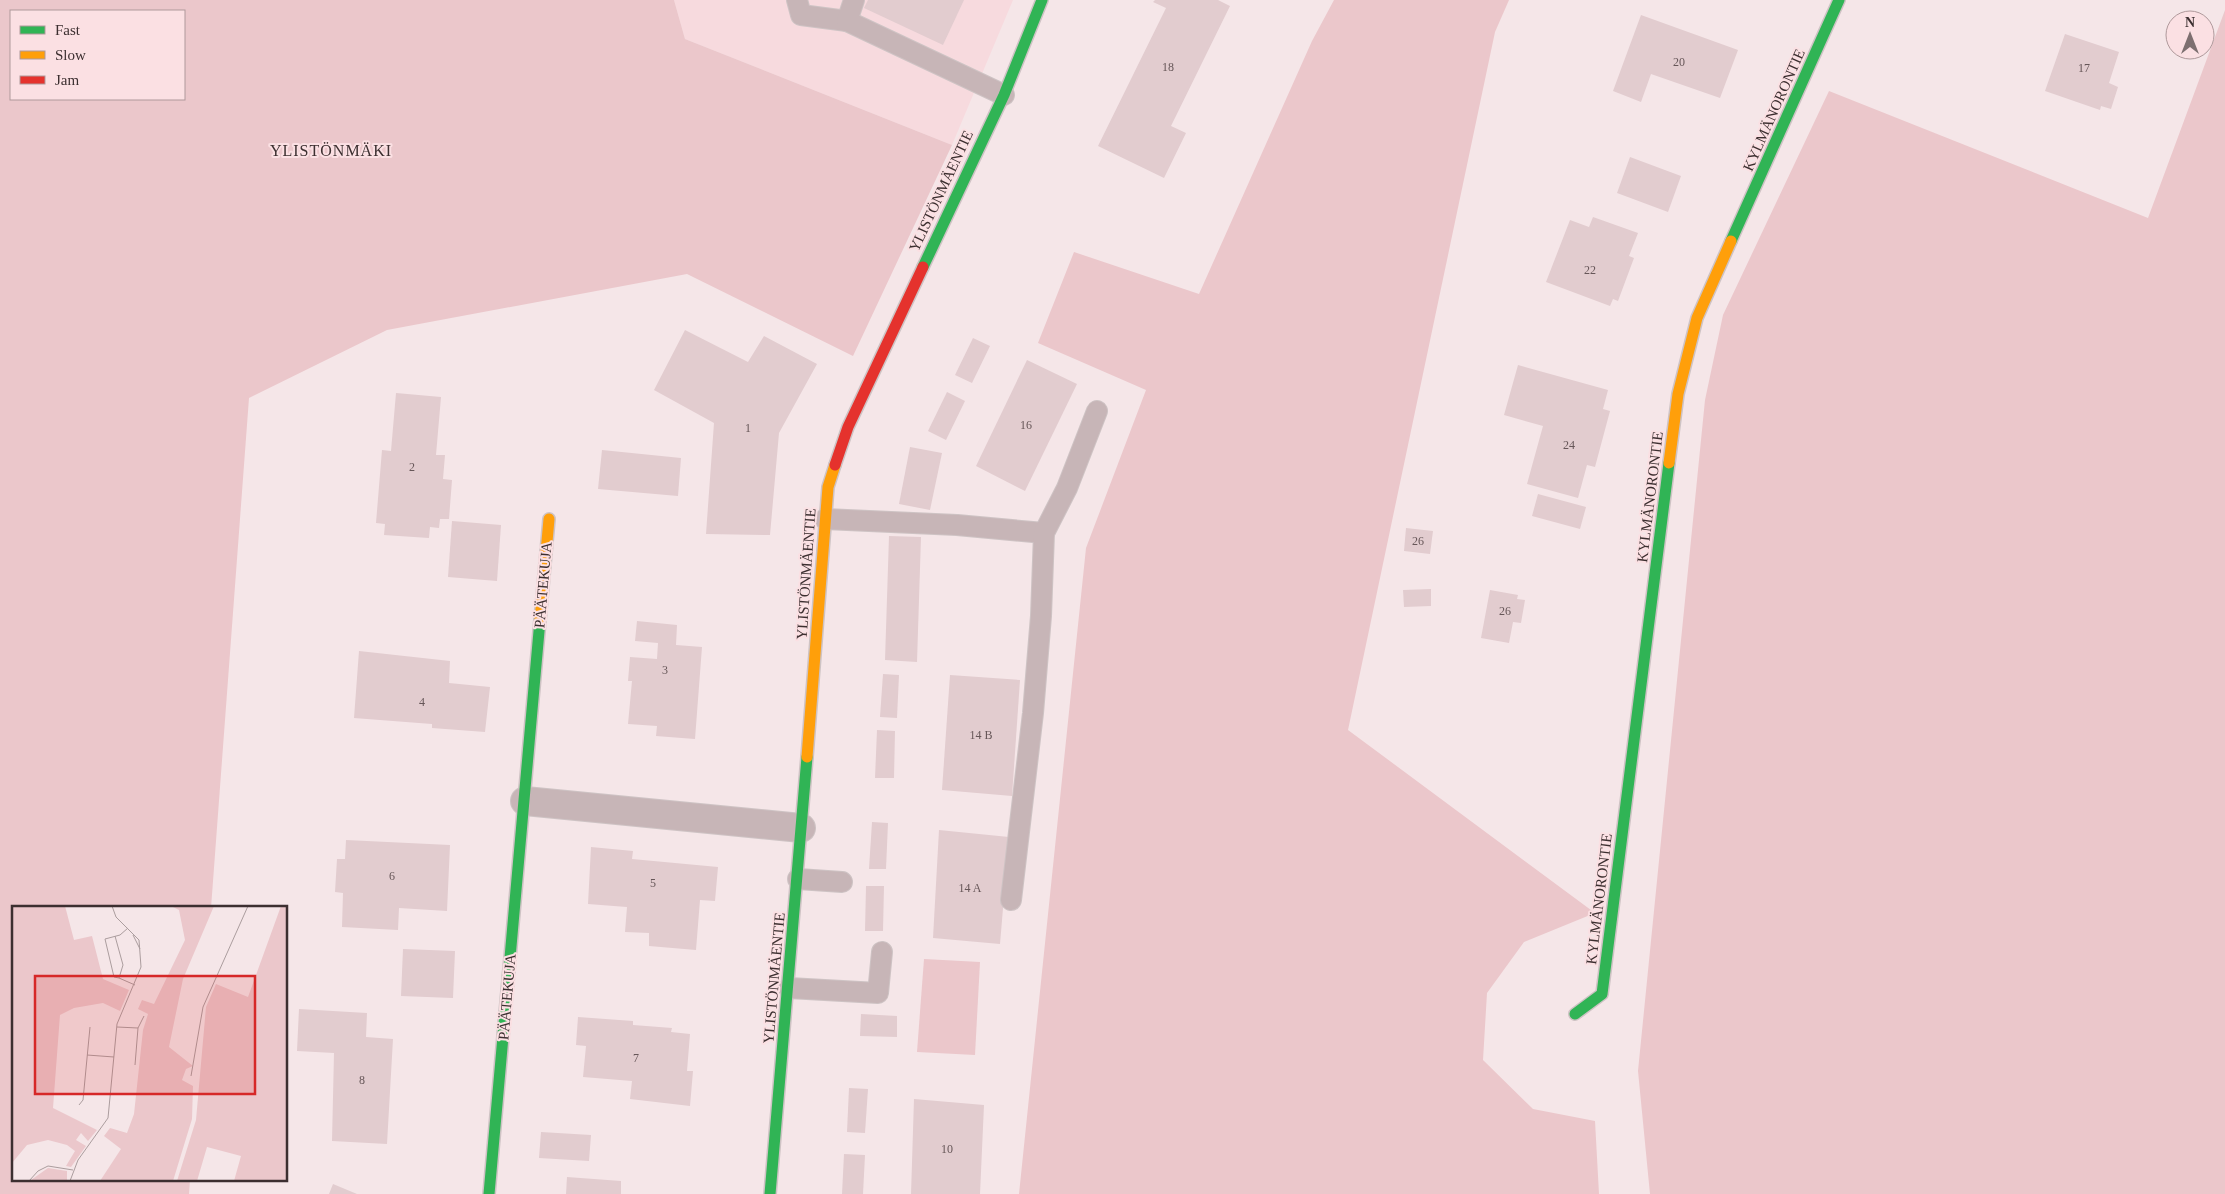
<svg xmlns="http://www.w3.org/2000/svg" width="2225" height="1194" viewBox="0 0 2225 1194" font-family="'Times New Roman',serif">
<style>
.built{fill:#f7dade}
.green{fill:#ebc7cb;fill-rule:evenodd}
.building{fill:#e2cccf}
.lines{fill:none;stroke-linecap:round;stroke-linejoin:round}
.lane-casing{stroke:#cec3c4;stroke-width:22}
.street-casing{stroke:#cec3c4;stroke-width:30}
.fast-casing{stroke:#cec3c4;stroke-width:14}
.slow-casing{stroke:#cec3c4;stroke-width:14}
.jam-casing{stroke:#cec3c4;stroke-width:14}
.lane{stroke:#c7b5b7;stroke-width:20}
.street{stroke:#c7b5b7;stroke-width:28}
.fast{stroke:#30b455;stroke-width:11}
.slow{stroke:#ff9f0a;stroke-width:11}
.jam{stroke:#e5322d;stroke-width:11}
.labels{text-anchor:middle;stroke-width:4;stroke-linejoin:round;paint-order:stroke}
.number-label{font-size:12px;fill:#665658}
.street-label{font-size:15px;fill:#3c2f30;stroke:#fbe0e3}
.neighbourhood-label{font-size:16px;letter-spacing:1px;fill:#3c2f30;stroke:#fbe0e3}
.inset-road{fill:none;stroke:#ab9d9e;stroke-width:1}
.view{fill:#d62828;fill-opacity:0.15;stroke:#d62828;stroke-width:2.5}
.inset-edge{fill:none;stroke:#3c2f30;stroke-width:2.5}
</style>
<rect width="100%" height="100%" fill="#f5e6e8"/>
<polygon class="built" points="674,0 1013,0 952,145 685,39"/>
<g class="green">
<path d="M0 0H674L685 39 952 145 853 356 687 274 387 330 249 398 211 908H14V1180H190L189 1194H0ZM184 11V99H11V11Z"/>
<polygon points="1334,0 1509,0 1495,32 1348,730 1595,913 1524,942 1487,993 1483,1060 1533,1109 1595,1121 1599,1194 1019,1194 1086,548 1146,390 1038,343 1074,252 1199,294 1312,41"/>
<polygon points="2225,10 2225,1194 1650,1194 1638,1071 1705,400 1723,315 1829,91 2148,218"/>
<polygon points="924,959 980,962 975,1055 917,1052"/>
</g>
<g class="building">
<polygon points="868,0 964,0 943,45 864,8"/>
<polygon points="1155,0 1218,0 1230,6 1171,126 1186,133 1164,178 1098,146 1166,8 1153,2"/>
<polygon points="1641,15 1738,50 1720,98 1651,74 1641,102 1613,91"/>
<polygon points="2065,34 2119,52 2109,83 2118,87 2111,109 2101,106 2100,110 2045,91"/>
<polygon points="1630,157 1681,176 1668,212 1617,193"/>
<polygon points="1593,217 1638,233 1629,256 1634,258 1618,301 1613,299 1610,306 1546,282 1570,220 1589,227"/>
<polygon points="685,330 748,362 764,336 817,364 779,433 770,535 706,534 714,423 654,390"/>
<polygon points="973,338 990,346 972,383 955,375"/>
<polygon points="1027,360 1077,384 1025,491 976,466"/>
<polygon points="1518,365 1608,390 1603,409 1610,411 1595,467 1587,465 1578,498 1527,484 1543,426 1504,415"/>
<polygon points="947,392 965,401 946,440 928,431"/>
<polygon points="396,393 441,397 436,455 445,455 443,479 452,480 449,519 440,519 439,528 430,527 429,538 384,535 385,524 376,523 382,450 391,451"/>
<polygon points="910,447 942,453 930,510 899,504"/>
<polygon points="602,450 681,458 678,496 598,489"/>
<polygon points="1538,494 1586,507 1580,529 1532,516"/>
<polygon points="452,521 501,525 497,581 448,577"/>
<polygon points="1406,528 1433,531 1430,554 1404,551"/>
<polygon points="889,536 921,537 917,662 885,660"/>
<polygon points="1431,589 1431,606 1404,607 1403,590"/>
<polygon points="1490,590 1518,595 1517,599 1525,600 1521,623 1513,622 1509,643 1481,638"/>
<polygon points="637,621 677,625 676,645 702,647 695,739 656,736 657,726 628,724 632,681 628,681 630,657 657,659 658,643 635,641"/>
<polygon points="359,651 450,661 449,683 490,687 485,732 432,728 432,724 354,718"/>
<polygon points="883,674 899,675 897,718 880,717"/>
<polygon points="950,675 1020,680 1012,796 942,790"/>
<polygon points="877,730 895,731 894,778 875,778"/>
<polygon points="872,822 888,823 886,869 869,869"/>
<polygon points="939,830 1009,837 1000,944 933,938"/>
<polygon points="346,840 450,845 447,911 399,908 398,930 342,927 343,893 335,892 337,859 345,859"/>
<polygon points="591,847 633,851 632,859 718,867 715,901 700,900 696,950 649,946 649,933 625,932 627,907 588,904"/>
<polygon points="866,886 884,886 883,931 865,931"/>
<polygon points="403,949 455,951 453,998 401,996"/>
<polygon points="299,1009 367,1013 366,1037 393,1039 387,1144 332,1141 334,1053 297,1051"/>
<polygon points="861,1014 897,1016 897,1037 860,1036"/>
<polygon points="578,1017 633,1021 633,1025 672,1028 671,1032 690,1034 687,1071 693,1071 690,1106 630,1099 632,1081 583,1077 586,1046 576,1045"/>
<polygon points="849,1088 868,1089 865,1133 847,1132"/>
<polygon points="914,1099 984,1105 980,1194 911,1194"/>
<polygon points="541,1132 591,1135 589,1161 539,1158"/>
<polygon points="844,1154 865,1155 863,1194 842,1194"/>
<polygon points="567,1177 621,1181 621,1194 566,1194"/>
<polygon points="333,1184 357,1194 329,1194"/>
</g>
<g class="lines">
<defs>
<g id="lane">
<polyline points="797,0 801,15 847,21"/>
<polyline points="854,0 847,21 1004,95"/>
<polyline points="825,519 957,525 1044,533"/>
<polyline points="798,879 842,882"/>
<polyline points="1011,900 1033,713 1041,616 1044,533 1067,488 1097,411"/>
<polyline points="789,988 878,993 882,952"/>
</g>
<polyline id="street" points="525,801 801,828"/>
<g id="fast">
<polyline points="1731,241 1839,0"/>
<polyline points="923,267 1004,95 1042,0"/>
<polyline points="1575,1014 1602,994 1669,463"/>
<polyline points="489,1194 540,620"/>
<polyline points="770,1194 807,757"/>
</g>
<g id="slow">
<polyline points="1669,463 1678,394 1697,318 1731,241"/>
<polyline points="540,620 549,519"/>
<polyline points="807,757 828,487 835,465"/>
</g>
<polyline id="jam" points="835,465 848,427 923,267"/>
</defs>
<use href="#lane" class="lane-casing"/>
<use href="#street" class="street-casing"/>
<use href="#fast" class="fast-casing"/>
<use href="#slow" class="slow-casing"/>
<use href="#jam" class="jam-casing"/>
<use href="#lane" class="lane"/>
<use href="#street" class="street"/>
<use href="#fast" class="fast"/>
<use href="#slow" class="slow"/>
<use href="#jam" class="jam"/>
</g>
<g class="labels">
<g class="number-label">
<text x="1679" y="66">20</text>
<text x="1168" y="71">18</text>
<text x="2084" y="72">17</text>
<text x="1590" y="274">22</text>
<text x="1026" y="429">16</text>
<text x="748" y="432">1</text>
<text x="1569" y="449">24</text>
<text x="412" y="471">2</text>
<text x="1418" y="545">26</text>
<text x="1505" y="615">26</text>
<text x="665" y="674">3</text>
<text x="422" y="706">4</text>
<text x="981" y="739">14 B</text>
<text x="392" y="880">6</text>
<text x="653" y="887">5</text>
<text x="970" y="892">14 A</text>
<text x="636" y="1062">7</text>
<text x="362" y="1084">8</text>
<text x="947" y="1153">10</text>
</g>
<g class="street-label">
<text transform="translate(1774 110) rotate(-66)" y="5">KYLMÄNORONTIE</text>
<text transform="translate(941 191) rotate(-65)" y="5">YLISTÖNMÄENTIE</text>
<text transform="translate(1650 497) rotate(-83)" y="5">KYLMÄNORONTIE</text>
<text transform="translate(806 574) rotate(-86)" y="5">YLISTÖNMÄENTIE</text>
<text transform="translate(543 585) rotate(-85)" y="5">PÄÄTEKUJA</text>
<text transform="translate(1599 899) rotate(-83)" y="5">KYLMÄNORONTIE</text>
<text transform="translate(774 978) rotate(-85)" y="5">YLISTÖNMÄENTIE</text>
<text transform="translate(507 997) rotate(-85)" y="5">PÄÄTEKUJA</text>
</g>
<g class="neighbourhood-label">
<text x="331" y="156">YLISTÖNMÄKI</text>
</g>
</g>
<g transform="translate(12 906)">
<rect width="275" height="275" fill="#f5e6e8"/>
<path d="M0 0H53L62 34 80 30 91 73 117 84 108 105 91 97 62 102 48 109 41 202 85 224 76 235 69 227 64 234 74 240 59 261 54 260 63 245 55 239 36 234 15 239 0 257ZM159 0H202L171 73 157 141 181 160 174 163 170 174 181 180 180 213 161 275H88L109 243 92 230 98 222 115 227 122 208 131 124 136 108 126 103 130 94 142 98 173 34 167 4ZM269 0H275V275H222L229 250 195 241 185 275H165L184 214 194 101 204 78 236 91ZM36 262 55 265V275L19 274Z" fill="#ebc7cb"/>
<path class="inset-road" d="M121 29 128 43M103 30 111 59 107 72 123 79M107 72 102 71 93 33 108 29 116 22M105 121 126 122M75 149 102 151M123 159 126 122 132 110M179 170 191 101 236 0M67 199 71 194 78 121M17 275 26 265 36 260 61 264M58 275 66 254 96 212 105 118 129 61 127 34 104 11 100 0"/>
<path class="view" d="M23 70H243V188H23Z"/>
<rect width="275" height="275" class="inset-edge"/>
</g>
<rect x="10" y="10" width="175" height="90" fill="#fbe0e3" stroke="#af999b"/>
<rect x="20" y="26" width="25" height="8" fill="#30b455" stroke="#af999b"/>
<text x="55" y="35" font-size="15" fill="#3c2f30">Fast</text>
<rect x="20" y="51" width="25" height="8" fill="#ff9f0a" stroke="#af999b"/>
<text x="55" y="60" font-size="15" fill="#3c2f30">Slow</text>
<rect x="20" y="76" width="25" height="8" fill="#e5322d" stroke="#af999b"/>
<text x="55" y="85" font-size="15" fill="#3c2f30">Jam</text>
<g transform="translate(2190 35)"><circle r="24" fill="#fbe0e3" stroke="#af999b"/>
<path d="M0-4L9 19L0 12L-9 19Z" fill="#7d6f70"/>
<text y="-8" font-size="14" font-weight="bold" text-anchor="middle" fill="#3c2f30">N</text>
</g>
</svg>
